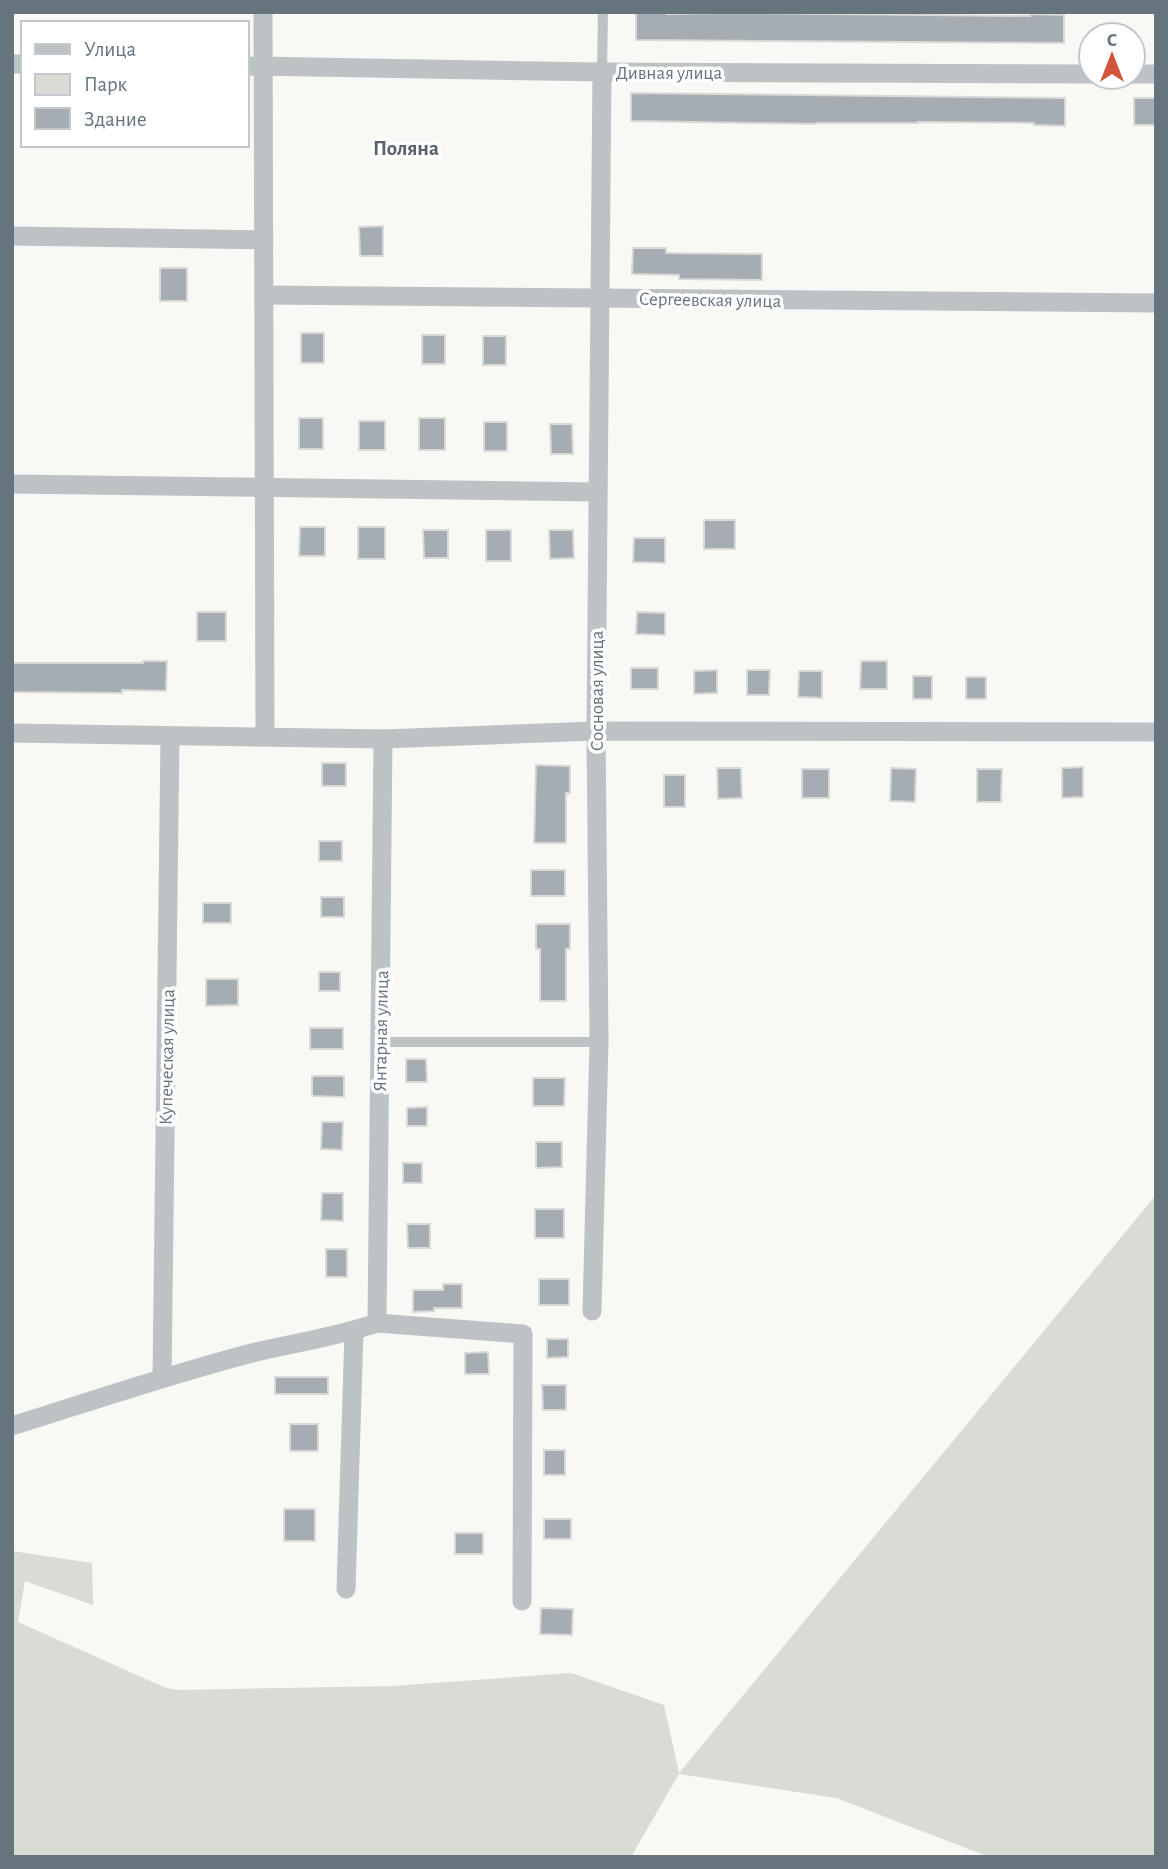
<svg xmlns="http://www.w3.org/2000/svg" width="1168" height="1869" viewBox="0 0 1168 1869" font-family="'Alegreya Sans',sans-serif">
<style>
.green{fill:#d8dcd5}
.building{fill:#a5adb2;stroke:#d9d9d8;stroke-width:2}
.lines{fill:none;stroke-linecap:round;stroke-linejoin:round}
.service{stroke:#bdc2c5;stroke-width:10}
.minor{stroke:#bdc2c5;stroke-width:19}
.labels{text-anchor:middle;stroke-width:7;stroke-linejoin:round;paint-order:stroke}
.street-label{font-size:19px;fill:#66757d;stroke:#fff}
.neighbourhood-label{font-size:21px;font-weight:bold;fill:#576269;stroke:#fff}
</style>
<rect width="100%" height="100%" fill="#f8f8f5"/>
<polygon class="green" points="1156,1195 1156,1857 989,1857 836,1798 679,1774 631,1857 12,1857 12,1551 92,1563 93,1605 25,1581 18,1622 166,1688 179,1690 392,1686 571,1673 664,1705 679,1773"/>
<g class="building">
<polygon points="636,12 667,12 667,14 730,13 1030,16 1030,14 1064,15 1064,43 636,40"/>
<polygon points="631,93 1065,98 1065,126 1034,125 1034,123 918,122 918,123 816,123 816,124 631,121"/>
<rect x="1134" y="98" width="22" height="27"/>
<polygon points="383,226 383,256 360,256 359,227"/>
<polygon points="633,248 666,248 666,253 762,254 762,280 679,279 679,275 632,274"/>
<rect x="160" y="268" width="27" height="33"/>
<rect x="301" y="333" width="23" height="30"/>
<rect x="422" y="335" width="23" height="29"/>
<rect x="483" y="336" width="23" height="29"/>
<rect x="299" y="418" width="24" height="31"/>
<rect x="419" y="418" width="26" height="32"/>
<rect x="359" y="421" width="26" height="29"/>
<rect x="484" y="422" width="23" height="29"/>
<polygon points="550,424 572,424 573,454 551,454"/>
<rect x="704" y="520" width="31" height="29"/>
<polygon points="300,527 325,527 325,556 299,556"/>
<rect x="358" y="527" width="27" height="32"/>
<polygon points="423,530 448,530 448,558 424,558"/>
<rect x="486" y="530" width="25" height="31"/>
<polygon points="549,530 573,530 574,558 550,559"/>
<polygon points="634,538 665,538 665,563 633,562"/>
<rect x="197" y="612" width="29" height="29"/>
<polygon points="637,612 665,613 665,635 636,634"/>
<polygon points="143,661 167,661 166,691 122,690 122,693 12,692 12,663 143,663"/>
<polygon points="861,661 887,661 887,689 860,689"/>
<rect x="631" y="668" width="27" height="21"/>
<polygon points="717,670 717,693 694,694 694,671"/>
<polygon points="747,670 770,670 769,695 747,695"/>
<polygon points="799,671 822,671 822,698 798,697"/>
<rect x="913" y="676" width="19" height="23"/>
<rect x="966" y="677" width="20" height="22"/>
<rect x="322" y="763" width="24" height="23"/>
<polygon points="536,765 570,766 570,793 566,793 566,843 534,843"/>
<polygon points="1083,767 1083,797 1062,798 1062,768"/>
<polygon points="717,768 741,768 742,798 718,799"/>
<polygon points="891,768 916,769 915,802 890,801"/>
<rect x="802" y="769" width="27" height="29"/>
<polygon points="977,769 1002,769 1001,802 977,802"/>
<rect x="664" y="775" width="21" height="32"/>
<rect x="319" y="841" width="23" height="20"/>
<rect x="531" y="870" width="34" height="26"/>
<rect x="321" y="897" width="23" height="20"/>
<rect x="203" y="903" width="28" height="20"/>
<polygon points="536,924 570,924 570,949 566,949 566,1001 540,1001 540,949 536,949"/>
<rect x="319" y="972" width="21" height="19"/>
<polygon points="206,979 238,979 238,1005 206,1006"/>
<rect x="310" y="1028" width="33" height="21"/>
<polygon points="406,1059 426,1059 427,1082 406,1082"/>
<polygon points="312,1076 344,1076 344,1097 312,1096"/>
<polygon points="533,1078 565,1078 564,1106 533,1106"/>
<polygon points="427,1107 427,1126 407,1126 407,1108"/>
<polygon points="322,1122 343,1122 342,1150 321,1149"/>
<polygon points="536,1142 562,1142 562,1167 536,1168"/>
<rect x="403" y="1163" width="19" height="20"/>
<polygon points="322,1193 343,1193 343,1221 321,1220"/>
<rect x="535" y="1209" width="29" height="29"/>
<polygon points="407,1224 430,1224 430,1248 408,1248"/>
<rect x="326" y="1249" width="21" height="28"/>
<rect x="539" y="1279" width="30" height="26"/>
<polygon points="443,1284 462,1284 462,1308 434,1308 434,1311 413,1312 413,1290 443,1290"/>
<polygon points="547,1339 568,1339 568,1357 547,1358"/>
<polygon points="488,1352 489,1374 465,1374 465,1353"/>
<rect x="275" y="1377" width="53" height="17"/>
<polygon points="542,1385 566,1385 566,1410 543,1410"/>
<rect x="290" y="1424" width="28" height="27"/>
<rect x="544" y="1450" width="21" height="25"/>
<rect x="284" y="1509" width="31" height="32"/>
<rect x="544" y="1519" width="27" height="20"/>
<rect x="455" y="1533" width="28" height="21"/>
<polygon points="541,1608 573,1609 572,1635 540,1634"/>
</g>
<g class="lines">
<g class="service">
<polyline points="602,72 603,12"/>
<polyline points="380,1042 599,1042"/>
</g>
<g class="minor">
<polyline points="263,12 265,737"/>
<polyline points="12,64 23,64"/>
<polyline points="247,66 602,72 1091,74"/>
<polyline points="1133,74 1156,74"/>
<polyline points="12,236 264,240"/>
<polyline points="264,295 1156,303"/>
<polyline points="12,484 597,492"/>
<polyline points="12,733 383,739 596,731 1156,732"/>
<polyline points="592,1311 599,1042 596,731 602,72"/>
<polyline points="377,1323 383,739"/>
<polyline points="162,1378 170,736"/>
<path d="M12 1426C92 1401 171 1374 252 1353 294 1343 336 1337 377 1323L523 1334 522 1601"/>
<polyline points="346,1589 354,1331"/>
</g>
</g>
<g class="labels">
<g class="street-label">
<text x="669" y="79">Дивная улица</text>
<text transform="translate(710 299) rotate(1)" y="7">Сергеевская улица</text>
<text transform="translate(596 691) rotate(-90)" y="7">Сосновая улица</text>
<text transform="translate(380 1031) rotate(-89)" y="7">Янтарная улица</text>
<text transform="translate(166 1057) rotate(-89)" y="7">Купеческая улица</text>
</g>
<g class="neighbourhood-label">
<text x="406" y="155">Поляна</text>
</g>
</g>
<rect width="1168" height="1869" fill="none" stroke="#66757d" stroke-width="28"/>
<rect x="21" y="21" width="228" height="126" fill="#ffffff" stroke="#c2c8cb" stroke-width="2"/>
<rect x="35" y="44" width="35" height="10" fill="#bdc2c5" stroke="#c2c8cb" stroke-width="2"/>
<text x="84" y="56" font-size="21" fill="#66757d">Улица</text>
<rect x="35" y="74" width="35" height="21" fill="#d8dcd5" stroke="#c2c8cb" stroke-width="2"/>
<text x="84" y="91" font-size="21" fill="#66757d">Парк</text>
<rect x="35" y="108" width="35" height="21" fill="#a5adb2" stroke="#c2c8cb" stroke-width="2"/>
<text x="84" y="126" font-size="21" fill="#66757d">Здание</text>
<g transform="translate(1112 56)"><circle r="33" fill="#ffffff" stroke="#c2c8cb" stroke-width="2"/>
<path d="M0-5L12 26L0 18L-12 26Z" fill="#d2553b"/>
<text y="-10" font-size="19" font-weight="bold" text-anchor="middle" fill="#66757d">С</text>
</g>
</svg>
